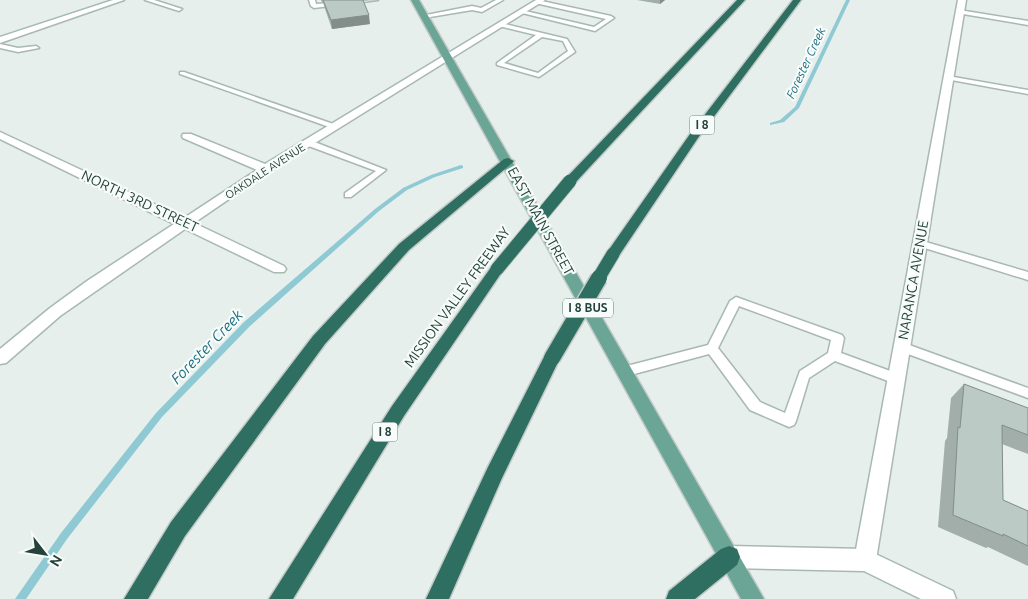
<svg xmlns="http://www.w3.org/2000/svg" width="1028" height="599" viewBox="0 0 1028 599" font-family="Ubuntu,sans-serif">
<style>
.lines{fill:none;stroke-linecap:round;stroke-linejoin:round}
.stream{fill:#8ec9d4;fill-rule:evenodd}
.service-casing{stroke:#a8b8b2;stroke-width:3}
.minor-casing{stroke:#a8b8b2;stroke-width:3}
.tertiary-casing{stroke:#a8b8b2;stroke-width:3}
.primary-casing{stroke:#c2cac8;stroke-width:3}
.motorway-casing{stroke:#c2cac8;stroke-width:3}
.service{fill:#fff;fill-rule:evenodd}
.minor{fill:#fff;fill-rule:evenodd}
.tertiary{fill:#fff;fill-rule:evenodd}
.primary{fill:#6aa596;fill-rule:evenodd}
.motorway{fill:#2f6f62;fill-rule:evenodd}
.motorway-bridge-far1-casing{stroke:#c2cac8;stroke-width:15;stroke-linecap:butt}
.motorway-bridge-casing{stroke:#c2cac8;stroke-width:19;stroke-linecap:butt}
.motorway-bridge-far1{stroke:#2f6f62;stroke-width:13}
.motorway-bridge{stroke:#2f6f62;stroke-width:16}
.wall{fill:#a1aea9}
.shaded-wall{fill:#838d89}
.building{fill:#bbcac4;stroke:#838d89}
.labels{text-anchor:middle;stroke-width:4.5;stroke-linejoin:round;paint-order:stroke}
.far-street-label{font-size:11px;fill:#24423a;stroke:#f7fbf9}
.far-water-label{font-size:12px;font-style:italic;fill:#1c6f80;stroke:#f7fbf9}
.shield{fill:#f7fbf9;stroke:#637a73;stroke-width:1}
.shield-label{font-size:12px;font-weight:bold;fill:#24423a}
.street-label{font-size:14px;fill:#24423a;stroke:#f7fbf9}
.water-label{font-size:15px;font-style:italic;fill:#1c6f80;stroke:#f7fbf9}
</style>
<rect width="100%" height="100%" fill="#e6efeb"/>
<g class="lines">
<g class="stream">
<polygon points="846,0 850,0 799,108 784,122 770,125 770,123 780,120 795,107"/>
<polygon points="461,165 463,166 463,168 435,177 407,190 379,211 250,326 162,417 67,539 26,599 15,599 61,533 156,413 244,322 375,209 403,188 431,175"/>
</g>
<defs>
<g id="service">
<polygon points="145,0 154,0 182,9 179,11"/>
<polygon points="309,0 315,0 316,4 378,0 314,8 311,6"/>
<polygon points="496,0 503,0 482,12 472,10 424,18 421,16 472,6 481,8"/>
<polygon points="537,0 611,16 614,18 595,31 518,12 521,10 594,27 606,19 535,3"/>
<polygon points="959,10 1028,21 1028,25 957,13"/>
<path d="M501 23 567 39 575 52 539 77 497 65V63L536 35 499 26V24ZM542 37 563 41 568 51 538 73 504 63Z"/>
<polygon points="0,44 18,48 36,46 39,48 18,52 0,48"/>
<polygon points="180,72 184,72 339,126 332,128 180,74"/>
<polygon points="948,76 1028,90 1028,94 946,79 944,78"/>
<polygon points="306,141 312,141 386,170 351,197 345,197 345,193 376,171 306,145"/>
<polygon points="919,240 1028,272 1028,280 915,245 914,243"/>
<path d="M736 297 842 335 844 338 841 353 901 375 902 379 901 383 896 384 835 361 809 378 796 421 794 425 789 427 750 410 709 354 623 377 619 376 617 372 619 368 708 345 730 301ZM739 306 831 340 828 353 800 371 785 413 760 402 718 348Z"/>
<polygon points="901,342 1028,388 1028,398 897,350 895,347 897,344"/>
</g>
<g id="minor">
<polygon points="536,0 545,0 270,171 194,223 284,266 286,269 284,272 274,272 185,229 60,316 6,363 0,364 0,349 50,308 87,281 174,224 0,139 0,132 184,218 257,170 183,138 182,136 183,134 191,134 265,164"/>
<polygon points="958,0 966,0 876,560 873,568 865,571 857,568 854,560"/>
</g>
<g id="tertiary">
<polygon points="113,0 124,0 0,43 0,37"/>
<polygon points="729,546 865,549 953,591 956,599 921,599 864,571 729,568 721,565 718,557 721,549"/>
</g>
<polygon id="primary" points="411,0 419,0 764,599 741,599"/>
<g id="motorway">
<polygon points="737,0 745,0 574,184 566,184 564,181 566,178"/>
<polygon points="793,0 801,0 698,138 618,257 608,257 606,254 608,251 690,134"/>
<polygon points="508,158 514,161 512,163 409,250 325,344 185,536 148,599 124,599 171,522 313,336 399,244 504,159"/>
<polygon points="497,264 502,266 504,269 404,416 293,599 269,599 392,406 492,266"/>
<polygon points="552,352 558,353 560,358 502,478 449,599 426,599 488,467 546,353"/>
<polygon points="729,546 737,549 740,557 737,565 695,599 666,599 669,591 721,549"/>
</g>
</defs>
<use href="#service" class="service-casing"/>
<use href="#minor" class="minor-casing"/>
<use href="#tertiary" class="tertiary-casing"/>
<use href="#primary" class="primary-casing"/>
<use href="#motorway" class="motorway-casing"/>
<use href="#service" class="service"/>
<use href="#minor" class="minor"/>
<use href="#tertiary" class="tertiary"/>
<use href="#primary" class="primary"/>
<use href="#motorway" class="motorway"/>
<defs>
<g id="motorway-bridge-far1">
<polyline points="497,269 570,181"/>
<polyline points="598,279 613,254"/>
</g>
<polyline id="motorway-bridge" points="552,358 599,278"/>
</defs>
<use href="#motorway-bridge-far1" class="motorway-bridge-far1-casing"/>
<use href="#motorway-bridge" class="motorway-bridge-casing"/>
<use href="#motorway-bridge-far1" class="motorway-bridge-far1"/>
<use href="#motorway-bridge" class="motorway-bridge"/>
</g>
<g class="wall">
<polygon points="321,0 343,0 370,24 332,29 325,9 323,2 322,2"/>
<polygon points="637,0 665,0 660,4"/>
<polygon points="964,384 1028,408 1028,454 1002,444 1003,500 1028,511 1028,566 988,547 986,548 938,527 945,441 947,438 951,398"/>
</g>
<g class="shaded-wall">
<polygon points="660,0 665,0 660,4"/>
<polygon points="369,15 370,24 332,29 331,20"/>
</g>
<g class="building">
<polygon points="323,0 363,0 369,15 331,20"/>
<polygon points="964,384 1028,408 1028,435 1002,425 1003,500 1028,511 1028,546 1003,534 1003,536 953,515 958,427 960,428"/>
</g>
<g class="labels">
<g class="far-street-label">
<text transform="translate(265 171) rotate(-33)" y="4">OAKDALE AVENUE</text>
</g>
<g class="far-water-label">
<text transform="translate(806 63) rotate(-65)" y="4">Forester Creek</text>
</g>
<g class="shield">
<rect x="689.5" y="115.5" width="25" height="19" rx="4"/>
<rect x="563" y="298.5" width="50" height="19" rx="4"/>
<rect x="372.5" y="422.5" width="25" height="19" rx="4"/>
</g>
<g class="shield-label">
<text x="702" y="129">I 8</text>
<text x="588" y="312">I 8 BUS</text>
<text x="385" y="436">I 8</text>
</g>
<g class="street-label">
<text transform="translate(140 201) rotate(25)" y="5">NORTH 3RD STREET</text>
<text transform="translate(541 221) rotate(61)" y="5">EAST MAIN STREET</text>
<text transform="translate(913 280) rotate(-80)" y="5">NARANCA AVENUE</text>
<text transform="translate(457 297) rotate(-54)" y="5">MISSION VALLEY FREEWAY</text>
</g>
<g class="water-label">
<text transform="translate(207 347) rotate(-46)" y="5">Forester Creek</text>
</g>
</g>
<g transform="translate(45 554) rotate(121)" stroke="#f7fbf9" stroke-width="4" paint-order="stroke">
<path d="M0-4L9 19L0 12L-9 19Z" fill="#24423a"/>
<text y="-8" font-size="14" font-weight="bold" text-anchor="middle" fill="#24423a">N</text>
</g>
</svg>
